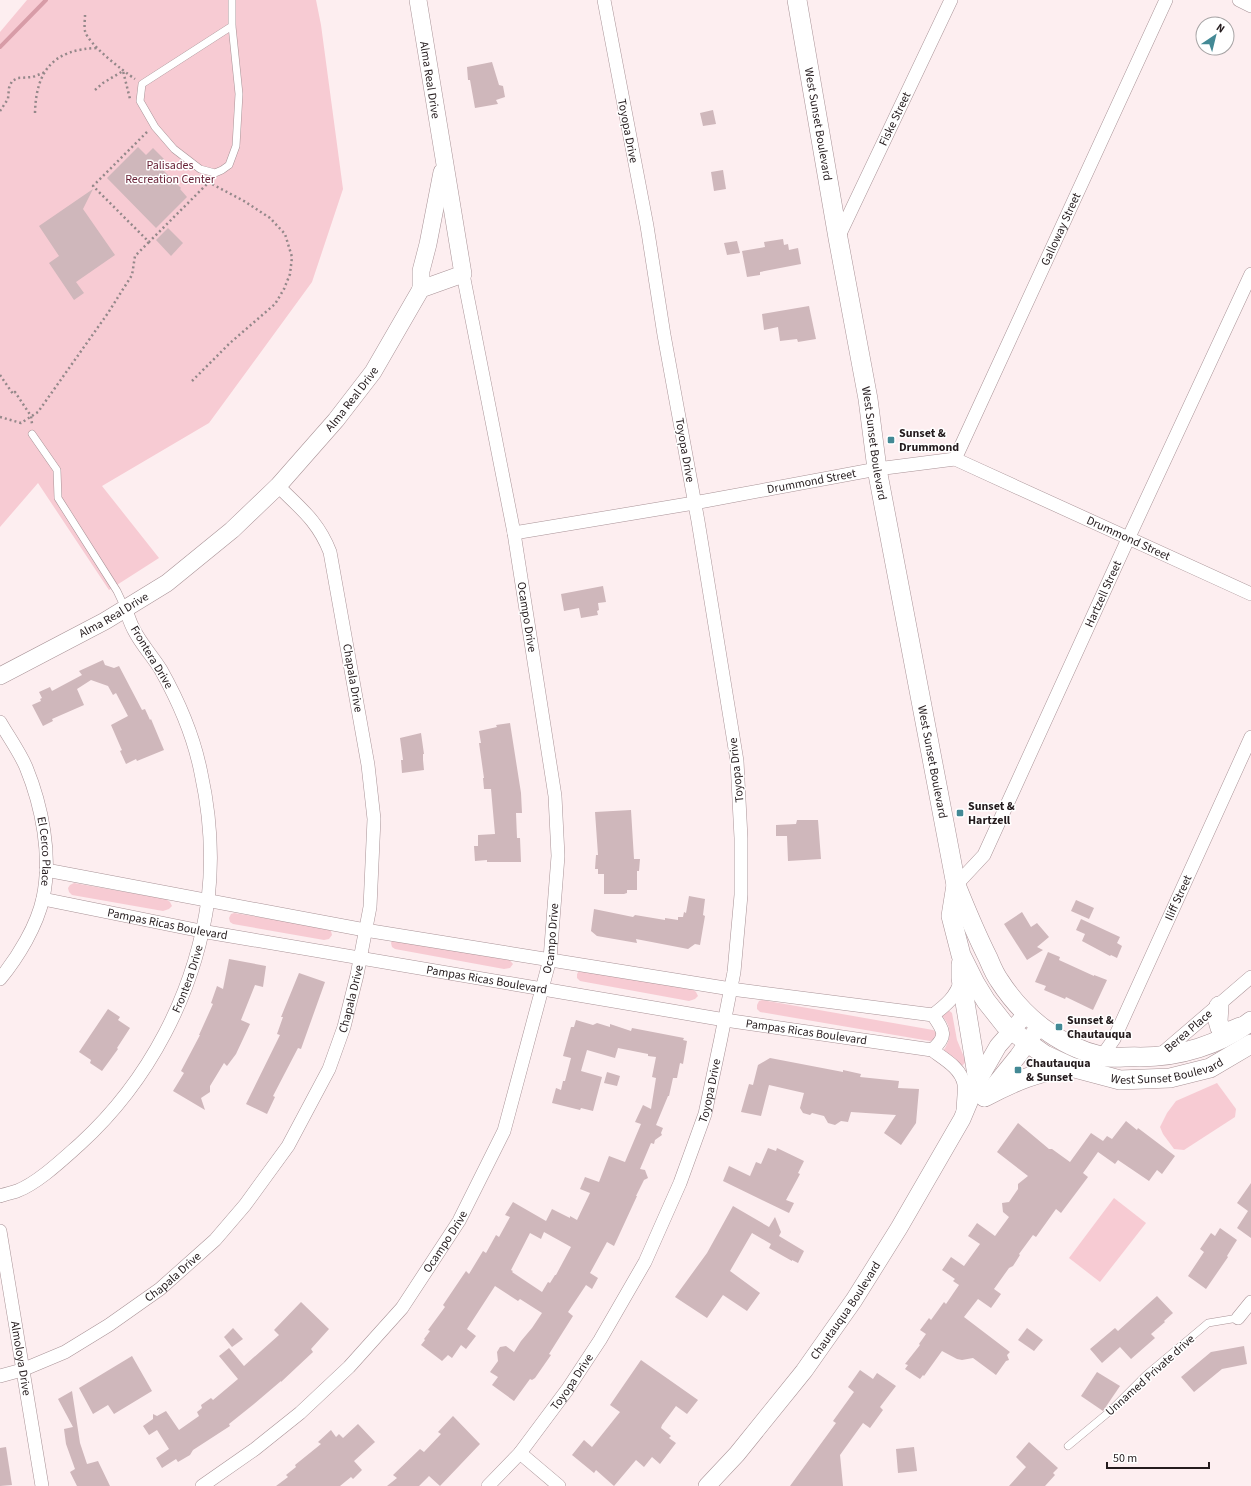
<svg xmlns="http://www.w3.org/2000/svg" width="1251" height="1486" viewBox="0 0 1251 1486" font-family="'Source Sans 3',sans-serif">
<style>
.green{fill:#f7cbd3}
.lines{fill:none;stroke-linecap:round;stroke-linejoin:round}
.stream{stroke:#d79ca7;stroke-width:4}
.building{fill:#cfb7bb;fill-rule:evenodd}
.service-casing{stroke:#a99397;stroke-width:8}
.minor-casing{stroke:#a99397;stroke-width:14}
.tertiary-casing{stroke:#a99397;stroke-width:18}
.secondary-casing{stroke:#a99397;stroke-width:20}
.path{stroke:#94888a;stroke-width:2.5;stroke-dasharray:2 3;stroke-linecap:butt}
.service{stroke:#fff;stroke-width:7}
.minor{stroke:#fff;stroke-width:13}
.tertiary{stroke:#fff;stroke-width:17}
.secondary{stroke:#fff;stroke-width:19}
.poi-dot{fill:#438995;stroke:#fff;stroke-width:1.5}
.labels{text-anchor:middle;stroke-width:3;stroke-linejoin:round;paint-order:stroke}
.street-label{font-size:12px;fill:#241b1d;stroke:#fff}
.park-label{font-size:12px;fill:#651e33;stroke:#fff}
.poi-label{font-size:12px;font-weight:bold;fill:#241b1d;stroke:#fff;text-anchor:start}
</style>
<rect width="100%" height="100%" fill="#fdeef0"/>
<g class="green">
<polygon points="27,0 316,0 321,25 343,189 312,282 209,423 102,486 159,558 109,590 38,483 0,527 0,32"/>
<polygon points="74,883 166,899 170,902 172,906 169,909 163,911 72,895 69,892 68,888 70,885"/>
<polygon points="234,913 327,928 331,931 332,935 329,939 324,940 233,924 230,922 229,918 231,914"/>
<polygon points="393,939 507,957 513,964 510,968 504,969 395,949 392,947 391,943"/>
<polygon points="579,971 692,989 696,992 698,996 695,999 689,1001 580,981 577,978 577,974"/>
<polygon points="762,1000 933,1030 936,1032 938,1036 935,1040 930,1041 760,1012 757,1009 757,1005 759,1001"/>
<path d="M947 1009 952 1013 957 1040 966 1062 962 1066 943 1051C952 1039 952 1025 941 1015Z"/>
<polygon points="1217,1083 1236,1109 1235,1117 1184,1150 1174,1149 1163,1134 1160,1127 1167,1113 1176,1101"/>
<polygon points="1114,1198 1146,1223 1100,1282 1069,1258"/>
</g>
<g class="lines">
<polyline class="stream" points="0,47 46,0"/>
</g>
<g class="building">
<polygon points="492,62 499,85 503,86 505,97 496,100 498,104 475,108 470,80 468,80 467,67"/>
<polygon points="713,110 716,124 703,126 700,113"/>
<polygon points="138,147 146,155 153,148 164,159 158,165 181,188 180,189 187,197 156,228 107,178"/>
<polygon points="723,170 726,189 714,191 711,172"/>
<polygon points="93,189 83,209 115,255 76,282 84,293 74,300 49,263 59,256 39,226"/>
<polygon points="168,228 183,243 171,256 156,240"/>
<polygon points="783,239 784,245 788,244 789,250 798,248 801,264 760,272 760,275 747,277 742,251 765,247 764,242"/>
<polygon points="737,241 740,253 727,255 724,243"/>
<polygon points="809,306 816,339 798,342 797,339 780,341 778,327 764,330 762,314"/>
<polygon points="603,586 606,602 598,603 599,610 597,611 598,615 581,618 579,608 564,611 561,594"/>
<polygon points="103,660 105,665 114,668 119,666 142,710 145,709 150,720 151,719 164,750 137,761 136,759 126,764 120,751 122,750 121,748 111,725 128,716 116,693 113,695 108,686 91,680 77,689 84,705 52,719 53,721 43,726 32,705 41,701 40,699 42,698 39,692 50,687 52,691 82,675 79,671"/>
<polygon points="510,723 521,793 522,813 516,813 517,838 520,838 521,862 487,862 487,860 475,861 474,846 478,846 478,835 495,834 491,789 484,789 483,778 484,778 479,743 481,743 479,731 497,727 496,725"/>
<polygon points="421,733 424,754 423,754 423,760 424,770 402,773 401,760 403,760 400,738"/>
<polygon points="631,810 634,859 640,859 639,871 637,871 637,890 627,890 627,893 624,894 604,894 604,874 598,874 598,869 595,869 596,855 598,855 595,812"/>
<polygon points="797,820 818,820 821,859 788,861 787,836 776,836 776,825 796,824"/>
<polygon points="689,896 705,899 703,915 705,916 700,945 695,944 688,949 636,939 637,943 597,936 591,931 594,909 633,917 635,915 665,920 665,918 678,920 678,917 683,917 684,912 686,913"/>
<polygon points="1076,900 1094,908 1089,919 1071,911"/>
<polygon points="1022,912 1031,927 1037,923 1049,937 1037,947 1043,950 1027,960 1004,924"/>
<polygon points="1081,919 1120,937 1117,943 1122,946 1117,958 1111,955 1110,956 1082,941 1085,934 1076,930"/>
<polygon points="1048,952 1060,957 1059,960 1094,976 1094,975 1107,980 1093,1010 1066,997 1065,999 1044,990 1046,986 1035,982"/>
<polygon points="229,959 266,966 263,987 255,985 241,1020 250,1024 236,1054 227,1066 224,1063 210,1086 210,1092 201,1098 205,1110 173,1091 184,1073 181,1071 200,1035 199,1035 213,1004 211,1003 217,986 223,989"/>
<polygon points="299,973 325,982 301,1049 298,1048 273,1096 275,1097 267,1114 246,1104 280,1035 277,1034 283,1017 281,1017"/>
<polygon points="108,1009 120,1017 118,1020 130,1028 117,1048 118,1049 102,1071 90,1063 91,1060 79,1052"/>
<path d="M576 1020 593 1025 597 1023 610 1027V1024L631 1031 632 1028 684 1038 683 1040 687 1041 683 1064 680 1063 677 1078H673L669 1096H668L656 1125 663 1128 661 1133 662 1135 655 1140 654 1144 651 1143 640 1169 645 1170 648 1178 644 1180 636 1196H637L614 1246 607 1242 590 1273 598 1278 592 1289 586 1285 568 1312 573 1316 549 1354 551 1355 535 1378 532 1380 530 1379 514 1401 492 1385 498 1377 490 1372 498 1361 497 1352 500 1347 506 1346 514 1352 521 1341 532 1328 542 1313 520 1299 518 1301 495 1286 467 1329 476 1336 466 1349 461 1345 452 1358 448 1355 442 1361 421 1345 425 1340 424 1339 430 1331 428 1330 445 1307 443 1305 466 1271 469 1274 483 1251 486 1253 496 1235 499 1237 510 1217 505 1215 513 1202 546 1221 552 1209 570 1218V1216L577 1220 590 1193 580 1189 585 1177 599 1182 609 1156 625 1162 641 1124 635 1122 643 1105 651 1109 656 1078 652 1077 656 1057 648 1056V1054L618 1048 615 1058 587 1050 581 1071 602 1077 593 1111 581 1108 580 1110 552 1103 556 1088 561 1090 563 1081H565L571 1058 563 1056 571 1027H574ZM544 1232 571 1247 556 1275H555L550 1283 548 1282 542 1292 512 1272 513 1271 511 1270 530 1233 541 1239Z"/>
<polygon points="770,1058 843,1072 843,1070 861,1074 860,1077 899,1081 898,1088 919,1089 916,1123 901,1145 884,1133 896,1115 851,1112 848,1122 841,1121 835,1125 828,1123 824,1116 812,1113 810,1115 803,1113 800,1108 804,1093 769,1085 761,1116 741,1112 749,1084 753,1085 758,1065"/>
<polygon points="607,1072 620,1076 617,1086 604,1083"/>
<polygon points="1126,1121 1137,1130 1138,1128 1175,1156 1162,1174 1157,1170 1149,1181 1118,1160 1115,1164 1098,1152 1083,1173 1088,1177 1061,1213 1056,1209 1036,1237 1033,1235 1019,1254 1020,1255 1013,1266 1009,1268 994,1289 1001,1294 991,1308 978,1299 964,1317 1010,1352 1007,1355 1009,1360 1006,1361 996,1375 973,1358 962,1360 957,1359 942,1351 924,1376 923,1375 920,1379 905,1369 908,1365 905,1364 920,1345 919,1344 926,1334 920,1330 929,1318 931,1320 944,1302 946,1304 959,1285 953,1281 955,1279 942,1270 951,1257 964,1266 980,1244 968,1236 977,1223 995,1236 1009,1217 1003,1212 1002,1203 1009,1202 1018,1189 1018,1184 1028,1176 997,1152 1018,1123 1049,1149 1052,1149 1070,1162 1091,1133 1103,1141 1107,1136 1112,1139"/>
<polygon points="768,1148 776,1151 777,1148 804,1161 798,1173 800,1174 799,1176 786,1200 794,1203 789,1213 723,1181 729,1166 750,1176 756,1162 761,1164"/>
<polygon points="1251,1183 1251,1238 1237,1228 1248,1211 1237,1203"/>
<polygon points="733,1206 769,1227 775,1217 781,1232 779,1236 804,1251 798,1263 792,1260 792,1261 769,1248 771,1244 752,1233 730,1271 760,1293 747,1311 723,1295 707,1318 675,1297 707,1253"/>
<polygon points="1220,1228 1237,1240 1227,1256 1228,1257 1206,1289 1188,1276 1204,1252 1200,1249 1211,1233 1215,1236"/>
<polygon points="1157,1296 1173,1313 1164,1321 1165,1322 1151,1334 1155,1338 1131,1359 1120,1347 1102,1363 1090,1349 1115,1328 1118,1331"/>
<polygon points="301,1302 329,1329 311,1349 313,1352 281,1382 281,1381 254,1404 229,1424 230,1426 193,1450 190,1455 178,1462 176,1459 162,1468 156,1458 169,1449 157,1430 149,1435 143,1426 153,1419 153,1414 157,1416 166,1411 179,1430 199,1416 197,1412 202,1408 201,1405 211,1398 213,1400 238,1379 219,1356 229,1348 244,1366 279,1335 274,1330"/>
<polygon points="233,1328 243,1339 232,1347 224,1337"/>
<polygon points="1027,1328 1043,1340 1034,1351 1018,1340"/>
<polygon points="1244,1346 1247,1364 1222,1369 1194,1392 1181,1377 1211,1352"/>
<polygon points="132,1356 152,1391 114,1414 108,1405 93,1414 79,1388"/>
<polygon points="641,1360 698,1400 687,1414 676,1406 662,1425 661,1428 671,1436 669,1438 676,1443 660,1464 652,1457 644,1467 636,1460 614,1486 596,1470 594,1473 572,1455 584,1440 592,1447 620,1412 610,1405"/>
<polygon points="860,1370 873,1379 877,1373 896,1386 880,1407 883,1410 870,1428 863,1423 840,1455 843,1486 790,1486 836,1423 833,1421 854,1392 848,1387"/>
<polygon points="1097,1372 1120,1386 1103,1411 1081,1396"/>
<polygon points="72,1391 80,1443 87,1464 98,1461 110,1486 77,1486 70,1472 75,1469 66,1444 64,1429 73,1427 58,1399"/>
<polygon points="453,1416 480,1444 440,1486 429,1476 419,1486 387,1486 397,1478 393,1475 420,1449 424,1452 441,1434 438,1432"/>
<polygon points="358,1424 375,1442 354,1461 362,1470 353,1479 351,1477 340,1486 276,1486 288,1477 286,1475 296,1467 295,1465 321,1444 318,1442 331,1430 336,1437 339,1434 343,1438"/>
<polygon points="1029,1442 1058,1468 1053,1473 1055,1475 1045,1486 1009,1486 1026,1467 1016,1457"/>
<polygon points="6,1447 12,1485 0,1486 0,1448"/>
<polygon points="914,1447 917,1471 898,1473 896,1449"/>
</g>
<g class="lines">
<defs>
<g id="service">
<polyline points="232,26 142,84 140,101 155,127 174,149 200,169 215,173 222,170 229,165 236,146 239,94 232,26 232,0"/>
<polyline points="32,434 57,470 58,498 117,591 125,608"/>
<polyline points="1068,1446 1109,1412 1146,1375 1208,1323 1238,1318"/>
</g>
<g id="minor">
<polyline points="1239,0 1251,6"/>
<path id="s1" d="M838 238 951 0"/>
<path id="s2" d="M955 459 1166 0"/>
<path id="s3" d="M514 533 694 503 877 469 955 459 1251 594"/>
<path id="s4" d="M0 722C8 736 19 751 26 767 42 806 52 856 43 898 37 926 18 957 0 979"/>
<path d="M46 870 365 930 731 989 933 1015C944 1031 948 1036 932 1050"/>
<path id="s5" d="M956 885 984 855 1128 539 1251 274"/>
<path id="s6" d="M43 899 201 931 725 1020 932 1050C944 1059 961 1068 964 1084 965 1092 963 1103 963 1112"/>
<path d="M933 1015C946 1005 956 997 961 980"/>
<path id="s7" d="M1160 1055 1251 977"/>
<path id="s8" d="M1102 1056 1114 1039 1251 737"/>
<path id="s9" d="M0 1196C5 1194 11 1193 17 1191 38 1183 63 1159 80 1144 149 1081 195 993 208 900 213 858 210 814 201 773 194 737 179 702 161 670 153 657 141 644 134 630 130 623 128 615 125 608"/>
<path id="s10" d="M0 1231 42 1486"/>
<polyline points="1238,1318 1251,1302"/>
<path id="s11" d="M0 1376 22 1370 65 1352 109 1325 160 1289 215 1240 245 1205 288 1146 329 1069 344 1027 357 975 370 907 374 819 368 765 330 552C318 521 300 508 278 486"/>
<polyline points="520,1453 559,1486"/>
<path id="s12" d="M202 1486 255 1449 300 1413 349 1367 402 1308 459 1221 504 1131 550 959 558 856 555 796 514 533 463 274"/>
<path id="s13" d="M488 1486 520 1453 567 1390 600 1340 645 1262 680 1183 705 1114 721 1038 734 972 741 895V838L737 761 698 521 664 335 647 226 604 0"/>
</g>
<g id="tertiary">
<polyline points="421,289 421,271 428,244 442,172"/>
<path id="s14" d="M0 676 105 621 167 583 232 530 278 486 336 420 373 372 421 289 463 274 418 0"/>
<polyline points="984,1098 1018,1056 1040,1025"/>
<path id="s15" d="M707 1486 737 1454 804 1371 854 1300 899 1228 962 1119 978 1081 998 1046 1026 1014"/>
</g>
<g id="secondary">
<path id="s16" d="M797 0 838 238 868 399 877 469 956 885C966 910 976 934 988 958 991 965 994 973 999 980 1022 1016 1058 1046 1101 1056 1113 1059 1128 1056 1140 1057 1179 1057 1220 1045 1251 1021"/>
<path id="s17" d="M956 885 951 916 961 955 975 983 986 1001 1005 1025 1028 1043 1045 1055 1071 1067 1120 1080 1170 1078 1210 1068 1251 1044"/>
<polyline points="961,964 961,978 978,1081"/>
<polyline points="1219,1006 1218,1021 1220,1028 1228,1032 1240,1027"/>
<path d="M985 1097C1013 1082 1039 1071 1071 1067"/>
</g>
</defs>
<use href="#service" class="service-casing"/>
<use href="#minor" class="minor-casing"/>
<use href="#tertiary" class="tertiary-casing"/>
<use href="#secondary" class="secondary-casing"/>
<g class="path">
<path d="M85 15C85 20 84 26 85 31 88 44 123 71 135 79"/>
<polyline points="95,90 103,83 123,71 130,99"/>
<polyline points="0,111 8,99 9,88 12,81 18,78 33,77 45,72"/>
<path d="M35 113C36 70 54 49 98 48"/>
<polyline points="147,132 93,186 149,242 208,183"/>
<polyline points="0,375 13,394 15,392 31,416 32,424"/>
<polyline points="192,381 230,343 275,304 284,289 290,274 292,257 285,234 270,218 244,201 208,182"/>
<polyline points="0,417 21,423 38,412 108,313 132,275 135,256 149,242"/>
</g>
<use href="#service" class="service"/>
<use href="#minor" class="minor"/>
<use href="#tertiary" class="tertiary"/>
<use href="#secondary" class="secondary"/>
</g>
<g class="poi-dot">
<rect x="887" y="436" width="8" height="8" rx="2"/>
<rect x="956" y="809" width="8" height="8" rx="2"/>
<rect x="1055" y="1023" width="8" height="8" rx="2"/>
<rect x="1014" y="1066" width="8" height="8" rx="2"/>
</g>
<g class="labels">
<g class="street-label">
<text transform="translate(430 80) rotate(81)" y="4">Alma Real Drive</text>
<text dy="4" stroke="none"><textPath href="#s1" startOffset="132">Fiske Street</textPath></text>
<text dy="4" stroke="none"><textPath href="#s16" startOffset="126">West Sunset Boulevard</textPath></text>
<text transform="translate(628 131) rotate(79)" y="4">Toyopa Drive</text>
<text dy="4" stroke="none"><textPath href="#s2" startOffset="253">Galloway Street</textPath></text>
<text dy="4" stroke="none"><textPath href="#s14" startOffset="453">Alma Real Drive</textPath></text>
<text dy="4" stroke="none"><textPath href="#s16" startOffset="450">West Sunset Boulevard</textPath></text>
<text transform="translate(685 450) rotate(80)" y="4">Toyopa Drive</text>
<text dy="4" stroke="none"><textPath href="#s3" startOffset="302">Drummond Street</textPath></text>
<text dy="4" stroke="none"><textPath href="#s3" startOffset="638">Drummond Street</textPath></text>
<text dy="4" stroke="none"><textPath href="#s5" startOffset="328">Hartzell Street</textPath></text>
<text dy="4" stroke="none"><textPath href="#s14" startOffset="129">Alma Real Drive</textPath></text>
<text transform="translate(527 617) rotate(81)" y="4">Ocampo Drive</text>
<text transform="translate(152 657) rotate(59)" y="4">Frontera Drive</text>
<text transform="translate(353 678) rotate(80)" y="4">Chapala Drive</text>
<text dy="4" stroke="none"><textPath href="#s16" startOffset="774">West Sunset Boulevard</textPath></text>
<text transform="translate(736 770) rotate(-96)" y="4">Toyopa Drive</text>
<text dy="4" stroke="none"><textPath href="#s4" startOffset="139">El Cerco Place</textPath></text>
<text dy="4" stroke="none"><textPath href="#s8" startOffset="176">Iliff Street</textPath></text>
<text dy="4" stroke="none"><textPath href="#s6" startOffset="127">Pampas Ricas Boulevard</textPath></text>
<text dy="4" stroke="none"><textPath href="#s12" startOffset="672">Ocampo Drive</textPath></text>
<text dy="4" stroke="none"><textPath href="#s9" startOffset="296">Frontera Drive</textPath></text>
<text dy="4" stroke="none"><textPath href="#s6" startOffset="451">Pampas Ricas Boulevard</textPath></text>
<text dy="4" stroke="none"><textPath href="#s11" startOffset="537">Chapala Drive</textPath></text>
<text dy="4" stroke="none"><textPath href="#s7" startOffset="37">Berea Place</textPath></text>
<text dy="4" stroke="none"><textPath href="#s6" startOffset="775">Pampas Ricas Boulevard</textPath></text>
<text dy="4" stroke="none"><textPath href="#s17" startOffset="332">West Sunset Boulevard</textPath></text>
<text dy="4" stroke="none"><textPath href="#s13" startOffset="458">Toyopa Drive</textPath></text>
<text dy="4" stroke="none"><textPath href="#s12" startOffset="348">Ocampo Drive</textPath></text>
<text dy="4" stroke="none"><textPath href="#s11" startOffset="201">Chapala Drive</textPath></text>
<text dy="4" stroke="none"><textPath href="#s15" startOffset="224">Chautauqua Boulevard</textPath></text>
<text dy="4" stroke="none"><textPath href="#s10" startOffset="129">Almoloya Drive</textPath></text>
<text transform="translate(1150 1375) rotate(-42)" y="4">Unnamed Private drive</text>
<text dy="4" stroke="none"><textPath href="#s13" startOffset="134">Toyopa Drive</textPath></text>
</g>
<g class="park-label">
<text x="170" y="169">Palisades<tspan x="170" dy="14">Recreation Center</tspan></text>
</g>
<g class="poi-label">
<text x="899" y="437">Sunset &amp;<tspan x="899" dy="14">Drummond</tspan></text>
<text x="968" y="810">Sunset &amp;<tspan x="968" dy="14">Hartzell</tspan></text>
<text x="1067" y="1024">Sunset &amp;<tspan x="1067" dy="14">Chautauqua</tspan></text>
<text x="1026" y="1067">Chautauqua<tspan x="1026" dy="14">&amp; Sunset</tspan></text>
</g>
</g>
<g transform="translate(1215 36) rotate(35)"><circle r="19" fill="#ffffff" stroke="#a7a4a5"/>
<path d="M0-3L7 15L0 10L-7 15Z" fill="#438995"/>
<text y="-6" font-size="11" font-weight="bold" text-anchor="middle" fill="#241b1d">N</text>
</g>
<path d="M1107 1462v6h102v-6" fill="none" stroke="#241b1d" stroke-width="2"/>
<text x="1113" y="1462" font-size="12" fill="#241b1d" stroke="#ffffff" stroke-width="3" paint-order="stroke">50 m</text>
</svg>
